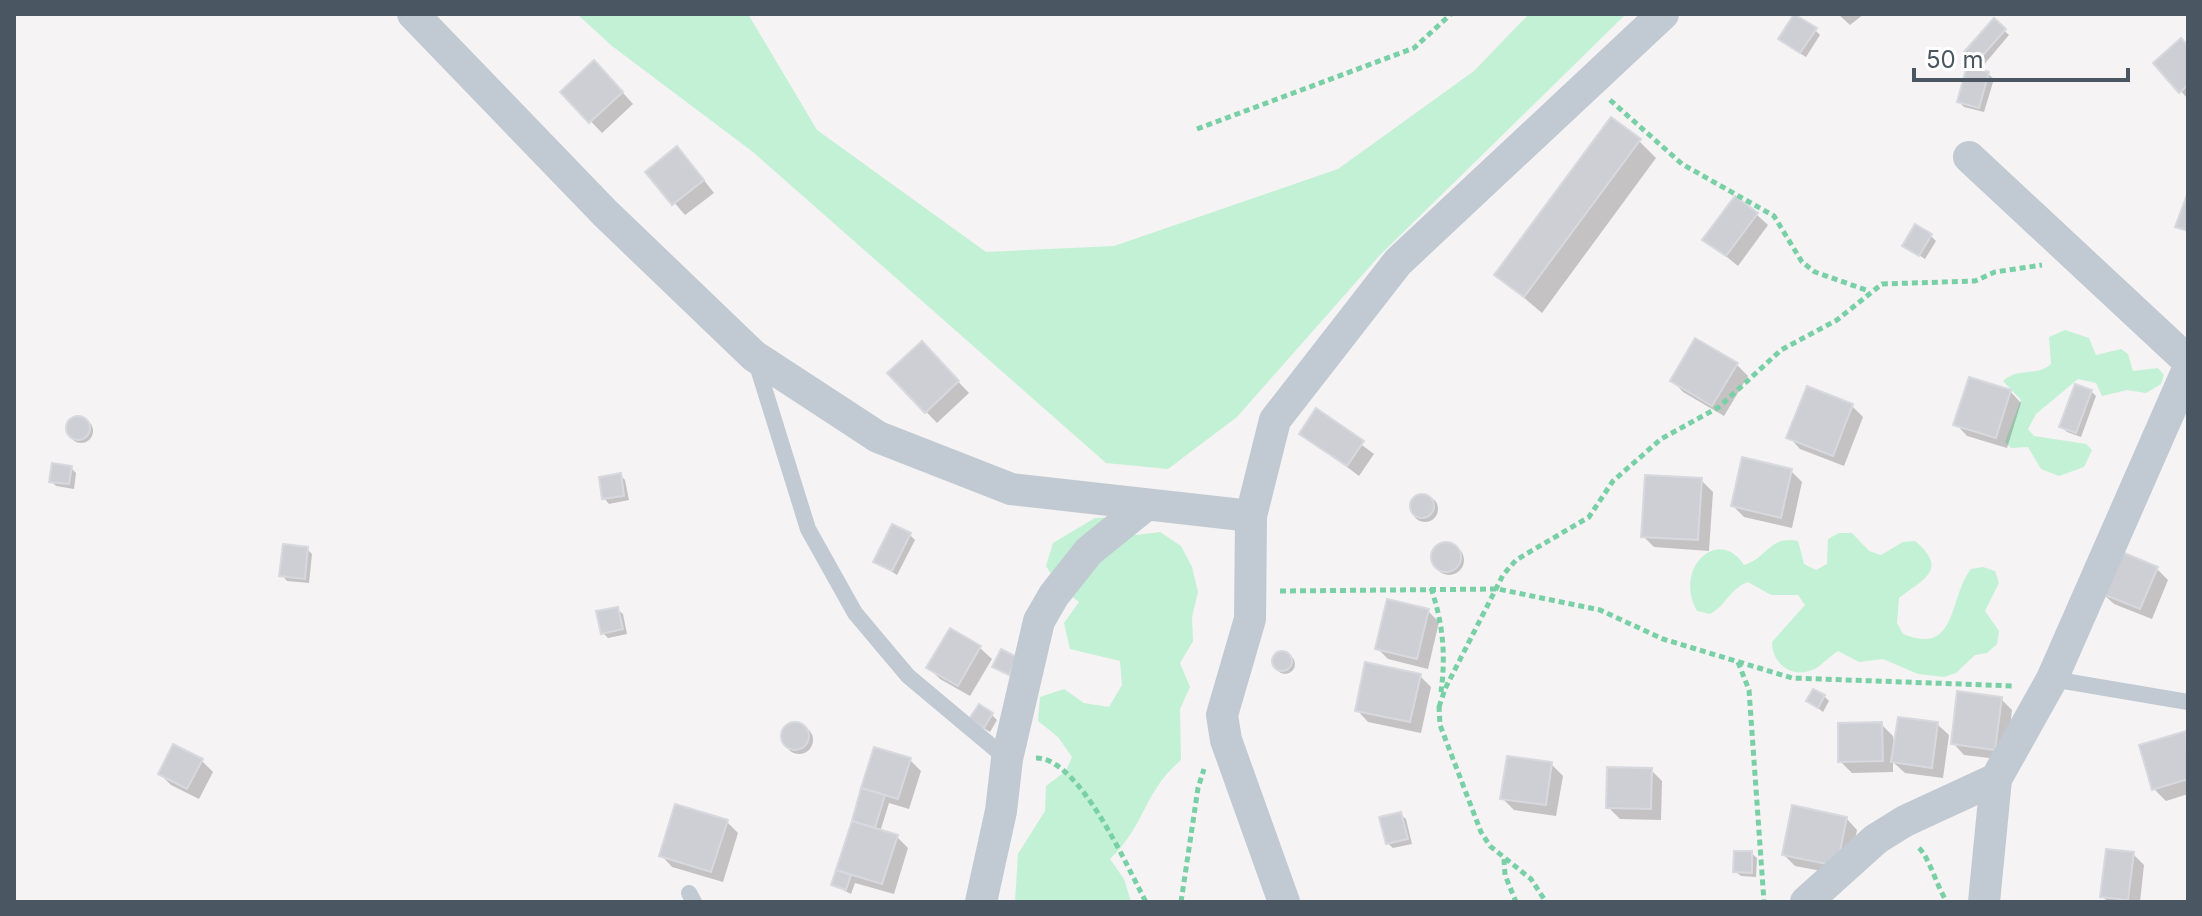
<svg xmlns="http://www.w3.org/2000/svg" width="2202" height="916" viewBox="0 0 2202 916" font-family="Inter,sans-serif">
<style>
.green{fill:#c3f1d5}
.shadow{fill:#0003}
.building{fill:#cdcfd5;stroke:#d7d9de;stroke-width:2}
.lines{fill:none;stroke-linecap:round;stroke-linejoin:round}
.path{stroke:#7ad0a6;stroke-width:5;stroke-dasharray:6 4;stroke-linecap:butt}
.service{stroke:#c1cad2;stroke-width:16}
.minor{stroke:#c1cad2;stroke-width:32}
</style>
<rect width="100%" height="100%" fill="#f5f3f3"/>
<g class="green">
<polygon points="577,14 748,14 817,130 986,252 1114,246 1338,169 1474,71 1529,14 1626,14 1380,255 1237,417 1168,469 1106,463 753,152 612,46"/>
<path d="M2065 330 2089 338 2096 355 2121 349 2128 354 2133 371 2158 368 2164 375 2161 384 2146 393 2127 390 2102 396 2096 383 2078 379 2036 414 2028 429 2034 436 2086 444 2092 450 2084 467 2059 476 2041 469 2028 447 2011 448 2005 442 2021 400 2003 381C2018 367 2037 377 2051 364L2049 337Z"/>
<path d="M1119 517 1136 535 1160 532 1181 546 1192 567 1198 592 1192 617 1193 641 1180 663 1190 687 1180 709 1181 760C1143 792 1146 825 1110 859L1124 879 1131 902H1015L1018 854 1045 811 1046 786 1066 771 1072 757 1058 737 1038 721 1040 697 1064 689 1084 703 1109 707 1122 685 1120 661 1070 649 1064 623 1079 602 1059 586 1046 566 1053 543 1095 518Z"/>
<path d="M1839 533H1852L1869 551 1881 555 1903 542 1915 541C1950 570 1922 580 1899 598L1897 623 1903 634C1958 657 1949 596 1971 569L1983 567 1995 571 1999 583 1985 611 1999 631 1997 644 1987 653 1975 655 1956 673 1944 677 1918 674 1883 659 1859 662 1838 651C1830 656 1825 662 1818 667 1796 681 1772 666 1772 642L1805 605 1798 595H1771L1748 582C1729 589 1727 605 1710 614L1697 611C1673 569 1718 525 1744 565 1767 559 1769 535 1798 541L1804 564 1816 570 1827 564 1828 539Z"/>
</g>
<g class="shadow">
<polygon points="1838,14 1864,14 1850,25"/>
<polygon points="1994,21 2009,35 1982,67 1967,52"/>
<polygon points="1815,30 1820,35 1806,57 1785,44"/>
<polygon points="2188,48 2188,99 2156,63"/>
<polygon points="606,74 633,104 602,133 563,92"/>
<polygon points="1988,74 1994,79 1984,112 1964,107 1959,102"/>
<polygon points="1639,141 1656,158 1542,313 1497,275"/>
<polygon points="688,160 714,193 685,215 648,172"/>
<polygon points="1756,214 1768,225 1738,266 1705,239"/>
<polygon points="1931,236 1936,241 1925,259 1905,246"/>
<polygon points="1696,341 1737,365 1748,376 1724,416 1683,392 1672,380"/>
<polygon points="922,344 969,393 937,423 890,374"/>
<polygon points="2010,391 2021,403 2007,448 1967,436 1956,424"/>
<polygon points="2091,391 2096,396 2081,437 2067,432 2061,426"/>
<polygon points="1852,406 1863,417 1844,466 1800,449 1789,437"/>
<polygon points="1316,411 1374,454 1359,476 1302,433"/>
<circle cx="81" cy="431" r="12"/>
<polygon points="71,468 76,473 74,489 56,486 51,481"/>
<polygon points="1791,471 1802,482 1792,528 1744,517 1733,506"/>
<polygon points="620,475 625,480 629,500 609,504 604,498"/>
<polygon points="1701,480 1713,492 1709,551 1654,547 1643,536"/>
<circle cx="1425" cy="509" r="13"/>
<polygon points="910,535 915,540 897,575 875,561"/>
<circle cx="1449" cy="560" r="15"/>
<polygon points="307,549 312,554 309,583 287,581 282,575"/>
<polygon points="2157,569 2168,580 2152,619 2114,604 2102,593"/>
<polygon points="617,609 623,614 627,634 608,638 603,633"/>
<polygon points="1428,611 1439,622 1428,669 1388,659 1377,648"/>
<polygon points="950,630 980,648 992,659 970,696 940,679 929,668"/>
<circle cx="1285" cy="664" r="10"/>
<polygon points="1420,676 1431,687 1421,733 1368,722 1357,710"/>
<polygon points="1824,696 1829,701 1823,712 1809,701"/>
<polygon points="2001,699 2012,710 2006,760 1964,755 1953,743"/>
<polygon points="992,715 997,720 990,732 977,724"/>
<polygon points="1881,724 1893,736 1895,748 1937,724 1949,735 1943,778 1905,773 1893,762 1893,772 1852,773 1840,761"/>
<circle cx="799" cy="740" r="14"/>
<polygon points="2185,733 2188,794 2166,801 2154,789"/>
<polygon points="876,749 910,760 921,771 909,809 889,803 880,832 897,837 908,848 894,894 855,883 851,894 833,885"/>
<polygon points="202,761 213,772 199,799 171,785 160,774"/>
<polygon points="1551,764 1563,776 1556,816 1514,810 1502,798"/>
<polygon points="1651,770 1662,781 1661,820 1620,819 1608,807"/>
<polygon points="1400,814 1406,819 1412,844 1393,848 1387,843"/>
<polygon points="1846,818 1857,830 1848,876 1795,866 1784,855"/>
<polygon points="727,822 738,833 723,882 672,867 661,855"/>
<polygon points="1751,853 1757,858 1756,877 1741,876 1735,871"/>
<polygon points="2133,854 2144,865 2140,902 2108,902 2102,896"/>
</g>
<g class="building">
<polygon points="1794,14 1817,28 1800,53 1778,39"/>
<polygon points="1994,18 2006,29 1976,63 1964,52"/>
<polygon points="2181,38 2188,46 2188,85 2179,93 2153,63"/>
<polygon points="594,60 623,92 589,123 560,92"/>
<polygon points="1967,66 1989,72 1979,108 1957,102"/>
<polygon points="1611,117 1641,139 1524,297 1494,275"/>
<polygon points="677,146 704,180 672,205 645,172"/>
<polygon points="2188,192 2188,231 2175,227"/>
<polygon points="1735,196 1758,213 1726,256 1702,240"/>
<polygon points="1915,224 1932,234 1919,256 1902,246"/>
<polygon points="1695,338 1738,363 1712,406 1670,381"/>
<polygon points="922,341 959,381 925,413 887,373"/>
<polygon points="1969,377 2011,390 1996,438 1953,425"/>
<polygon points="2075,384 2092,390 2076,433 2059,427"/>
<polygon points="1807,386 1853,404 1833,456 1786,438"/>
<polygon points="1316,408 1364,441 1347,466 1299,434"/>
<circle cx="78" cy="428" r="12"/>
<polygon points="1742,457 1792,469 1781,518 1731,506"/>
<polygon points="52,463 72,466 69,484 49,482"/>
<polygon points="621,473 624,496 602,499 599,477"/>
<polygon points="1645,475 1702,478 1698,540 1641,537"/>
<circle cx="1422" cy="506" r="12"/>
<polygon points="892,524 911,533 892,571 873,562"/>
<circle cx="1446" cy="557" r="15"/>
<polygon points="283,544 308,547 305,579 279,576"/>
<polygon points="2117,550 2158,567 2140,609 2100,593"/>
<polygon points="1387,599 1429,609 1417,659 1375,649"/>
<polygon points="618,607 623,629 601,634 596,611"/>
<polygon points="950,628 981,646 958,686 926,668"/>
<polygon points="1001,649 1017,657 1009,675 992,667"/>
<circle cx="1282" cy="661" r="10"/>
<polygon points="1365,662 1421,674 1410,722 1355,711"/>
<polygon points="1813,689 1825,695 1818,708 1806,701"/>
<polygon points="1957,691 2002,697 1995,750 1951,744"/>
<polygon points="979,704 993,713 984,728 969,719"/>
<polygon points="1898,717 1938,722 1932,768 1891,762"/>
<polygon points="1882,722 1883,761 1838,762 1838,723"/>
<circle cx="795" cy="736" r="14"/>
<polygon points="2186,731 2188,779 2152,790 2139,745"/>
<polygon points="173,744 203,759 187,789 158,774"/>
<polygon points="874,747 911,758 898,799 861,788"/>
<polygon points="1507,756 1552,762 1546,805 1500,799"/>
<polygon points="1607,767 1652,768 1651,809 1606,808"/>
<polygon points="861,788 885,795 875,828 852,821"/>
<polygon points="675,804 728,820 711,872 659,856"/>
<polygon points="1792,805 1847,817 1837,866 1782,855"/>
<polygon points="1401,812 1408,839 1386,844 1379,817"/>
<polygon points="852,821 898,835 882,884 836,870"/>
<polygon points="2106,849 2134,852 2128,900 2100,897"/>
<polygon points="1734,851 1752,851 1752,873 1733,872"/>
<polygon points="836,870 851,875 846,890 831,885"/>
</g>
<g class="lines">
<g class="path">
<polyline points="1610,100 1682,164 1774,216 1802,262 1815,272 1869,291"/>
<polyline points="1197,129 1414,48 1451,14"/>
<path d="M1431 588C1443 624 1446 654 1441 692"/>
<polyline points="1280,591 1498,589 1600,610 1663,639 1792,678 2015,686"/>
<polyline points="1738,662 1749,690 1764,902"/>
<polyline points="1439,706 1440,725 1481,832 1490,846 1531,879 1546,902"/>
<polyline points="1439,707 1445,689 1503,575 1516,560 1589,517 1613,481 1661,439 1719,407 1781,350 1837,320 1882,284 1975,281 1995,272 2042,265"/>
<path d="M1036 758C1080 758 1127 867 1146 902"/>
<path d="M1919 848C1929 857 1937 887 1947 902"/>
<polyline points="1504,859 1505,875 1516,902"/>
<polyline points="1181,902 1198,788 1204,769"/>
</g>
<g class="service">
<polyline points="756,362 808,529 855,613 908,676 1007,759"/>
<polyline points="2052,679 2188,702"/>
<polyline points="689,893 694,902"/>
</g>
<g class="minor">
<polyline points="413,14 605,213 754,356 878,437 1011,489 1251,516"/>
<polyline points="1969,157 2188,361"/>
<polyline points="981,902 1001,811 1007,759 1039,621 1054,595 1089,551 1146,505"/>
<polyline points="1284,902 1226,740 1222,715 1250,619 1251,516 1275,420 1398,262 1663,14"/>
<polyline points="1806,902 1876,839 1905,821 1996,779 2052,679 2188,369"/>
<polyline points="1984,902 1996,779"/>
</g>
</g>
<rect width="2202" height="916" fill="none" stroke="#4a5661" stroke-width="32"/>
<path d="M1914 68v12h214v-12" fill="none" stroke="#4a5661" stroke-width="4"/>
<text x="1926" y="68" font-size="24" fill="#4a5661" stroke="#ffffff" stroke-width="6" paint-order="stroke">50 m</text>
</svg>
